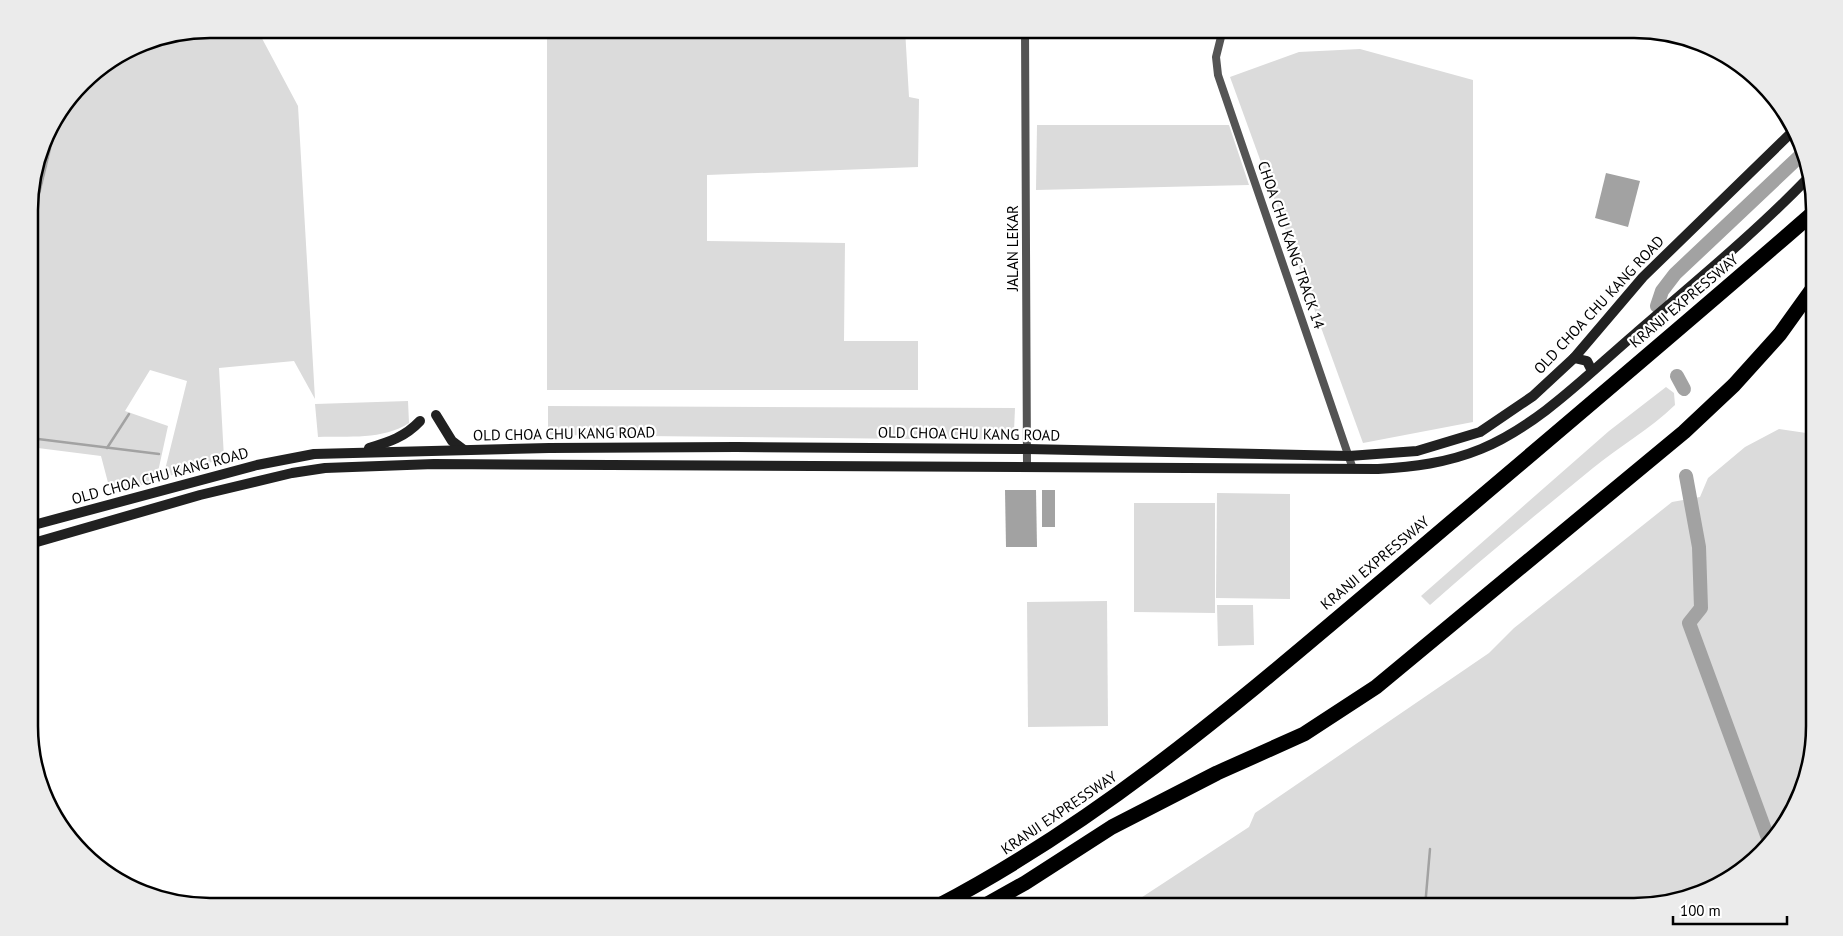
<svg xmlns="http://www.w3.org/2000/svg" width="1843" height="936" viewBox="0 0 1843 936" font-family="'PT Sans',sans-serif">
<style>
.green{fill:#dbdbdb}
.water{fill:#a2a2a2}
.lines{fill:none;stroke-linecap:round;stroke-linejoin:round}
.stream{stroke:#a2a2a2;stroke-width:2.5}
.river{stroke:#a2a2a2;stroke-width:14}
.street{stroke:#545454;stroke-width:8}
.secondary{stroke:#212121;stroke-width:10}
.highway{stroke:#000;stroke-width:15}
.labels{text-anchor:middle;stroke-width:4.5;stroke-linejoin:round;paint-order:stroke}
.street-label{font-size:15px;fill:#000;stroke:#fff}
.rim{fill:none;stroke:#000;stroke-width:2.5}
</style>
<rect width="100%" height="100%" fill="#fff"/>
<g class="green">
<polygon points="210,29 257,29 298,106 315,399 294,361 219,368 224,458 163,478 187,381 150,370 125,411 168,426 156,481 111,494 101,456 30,447 29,241 60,113 90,74 141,42"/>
<polygon points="547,29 905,29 909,97 919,99 918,167 707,175 707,241 845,243 844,341 918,341 918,390 547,390"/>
<polygon points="1360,49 1473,80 1473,422 1363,443 1230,77 1299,52"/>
<polygon points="1037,125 1229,125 1249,185 1036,190"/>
<path d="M1666 387 1674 393 1675 405C1650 429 1620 446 1593 468 1538 513 1483 558 1430 605L1421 596 1609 431Z"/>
<path d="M408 401 409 423C383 440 348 436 318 437L315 404Z"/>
<polygon points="548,406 1015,408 1014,431 1003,440 548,435"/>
<polygon points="1779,429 1813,434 1814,727 1796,806 1734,877 1645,907 1127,907 1249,827 1255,813 1489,653 1514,628 1672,502 1700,497 1708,478 1745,447"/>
<polygon points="1217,493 1290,494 1290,599 1216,598"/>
<polygon points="1134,503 1215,503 1215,613 1134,612"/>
<polygon points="1107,601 1108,726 1028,727 1027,602"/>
<polygon points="1217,605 1253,605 1254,645 1218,646"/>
</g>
<g class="water">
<polygon points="60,113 29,241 29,198 48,129"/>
<polygon points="1606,173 1640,181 1628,227 1595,218"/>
<polygon points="1005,490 1036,490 1037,547 1006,547"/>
<rect x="1042" y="490" width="13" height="37"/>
</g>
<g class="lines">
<g class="stream">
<polyline points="30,438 159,454"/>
<polyline points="107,448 129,414"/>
<polyline points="1425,907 1430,849"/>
</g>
<g class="river">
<polyline points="1657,306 1662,291 1675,274 1801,155"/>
<polyline points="1677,376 1684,389"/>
<polyline points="1686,476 1699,547 1701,608 1689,623 1768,838"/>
</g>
<g class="street">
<polyline points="1025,29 1027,466"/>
<polyline points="1223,29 1216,57 1218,75 1353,469"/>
</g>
<g class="secondary">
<polyline points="1574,358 1587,361 1592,371"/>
<polyline points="436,415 452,441 464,450"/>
<path d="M369 448C389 442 405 437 420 421"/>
<polyline points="30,526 257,465 314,454 549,448 736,447 1027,449 1349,456 1417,451 1480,432 1533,396 1574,358 1643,277 1792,132"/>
<path d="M30 544 200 495 292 473 325 468 434 464 1378 469C1413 467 1447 463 1481 449 1539 425 1588 374 1635 334 1694 283 1755 233 1809 177"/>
</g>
<g class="highway">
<path d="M936 907C1105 819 1244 697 1389 575 1530 455 1673 335 1813 213"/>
<polyline points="982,907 1025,883 1112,827 1217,773 1304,734 1376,687 1684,432 1734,385 1780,334 1813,288"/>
</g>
</g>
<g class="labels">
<g class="street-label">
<text transform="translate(1291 245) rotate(71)" y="5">CHOA CHU KANG TRACK 14</text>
<text transform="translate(1013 248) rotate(-90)" y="5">JALAN LEKAR</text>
<text transform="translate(1684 301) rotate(-40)" y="5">KRANJI EXPRESSWAY</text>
<text transform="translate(1599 305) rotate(-47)" y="5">OLD CHOA CHU KANG ROAD</text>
<text transform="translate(564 434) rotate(-1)" y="5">OLD CHOA CHU KANG ROAD</text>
<text transform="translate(969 434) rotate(1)" y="5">OLD CHOA CHU KANG ROAD</text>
<text transform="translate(160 476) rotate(-15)" y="5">OLD CHOA CHU KANG ROAD</text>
<text transform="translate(1375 563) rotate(-40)" y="5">KRANJI EXPRESSWAY</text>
<text transform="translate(1059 813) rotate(-34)" y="5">KRANJI EXPRESSWAY</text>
</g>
</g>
<path d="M0 0H1843V936H0ZM210 38H1634A172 172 0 0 1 1806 210V726A172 172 0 0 1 1634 898H210A172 172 0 0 1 38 726V210A172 172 0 0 1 210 38Z" fill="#ebebeb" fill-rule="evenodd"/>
<path class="rim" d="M210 38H1634A172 172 0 0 1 1806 210V726A172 172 0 0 1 1634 898H210A172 172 0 0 1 38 726V210A172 172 0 0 1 210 38Z"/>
<path d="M1673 916v8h114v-8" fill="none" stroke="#000000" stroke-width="2.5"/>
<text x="1680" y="916" font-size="15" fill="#000000" stroke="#ffffff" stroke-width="4" paint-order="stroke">100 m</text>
</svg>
